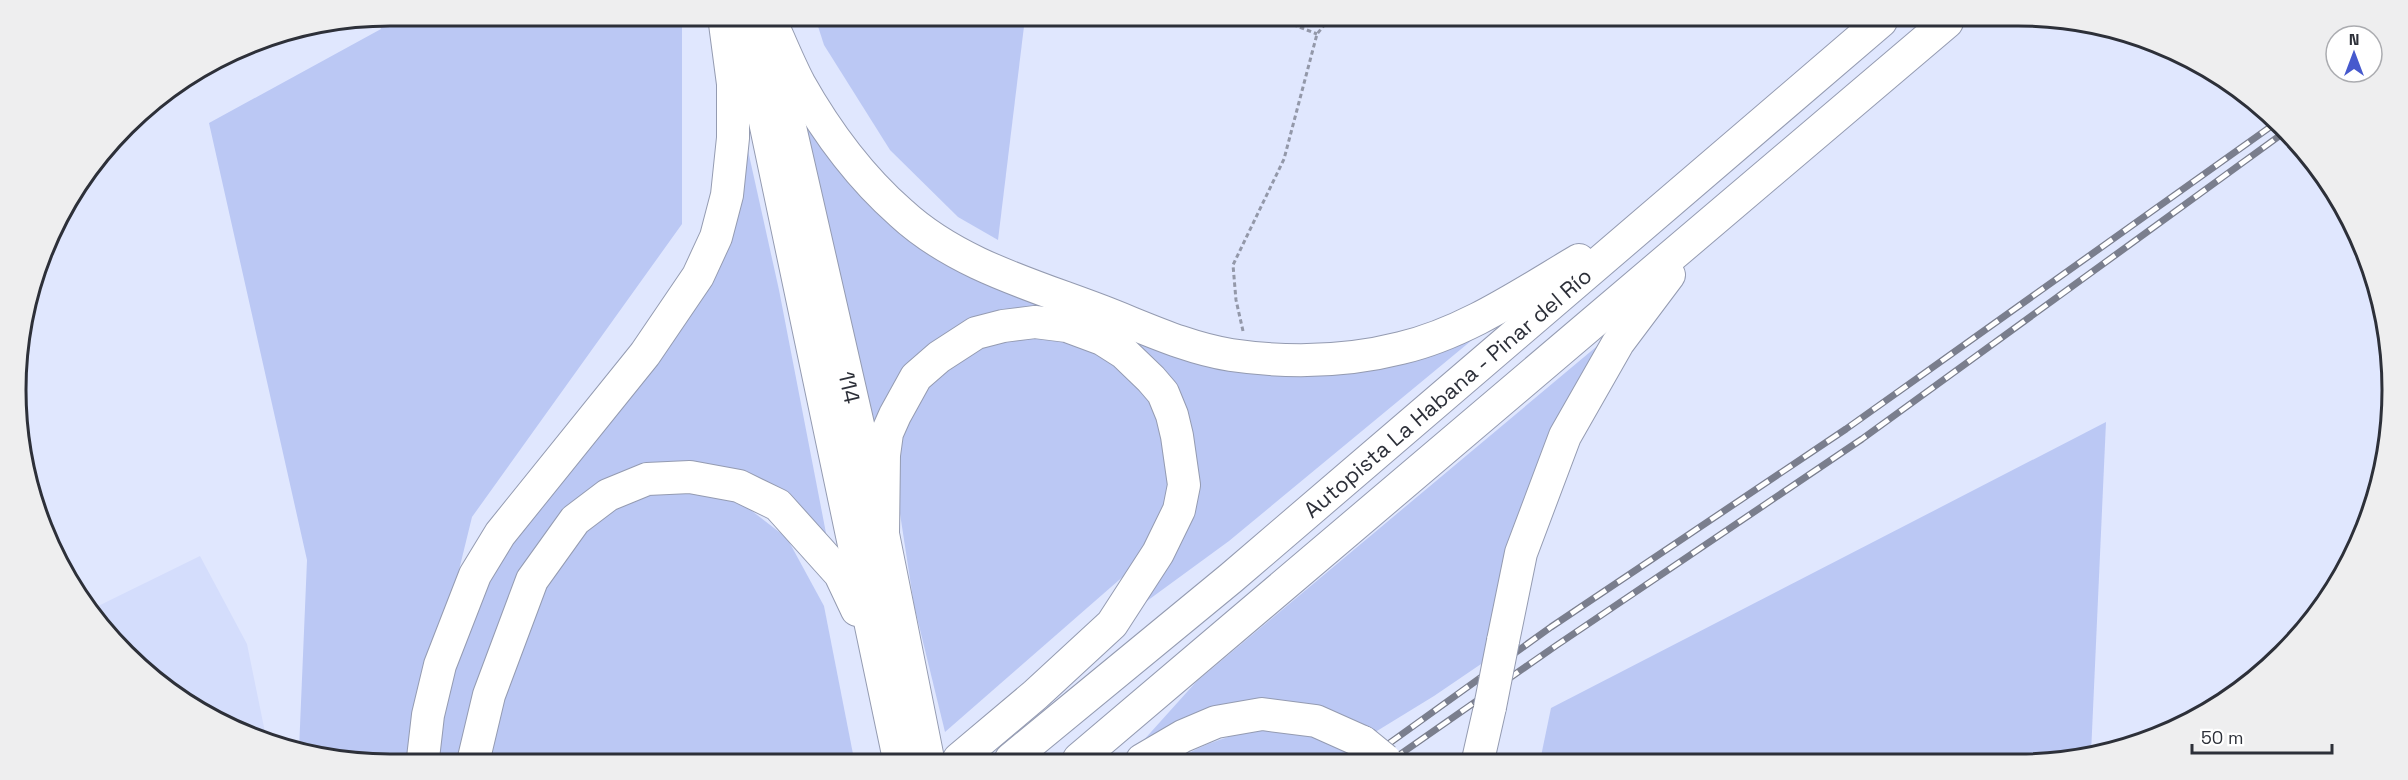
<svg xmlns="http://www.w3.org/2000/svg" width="2408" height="780" viewBox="0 0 2408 780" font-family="'Space Grotesk',sans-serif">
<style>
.built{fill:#d4ddfc}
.green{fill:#bbc8f4}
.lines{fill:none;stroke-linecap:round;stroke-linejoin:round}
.highway-casing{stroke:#949bb1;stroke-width:34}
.path{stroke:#9398a9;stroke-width:3;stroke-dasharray:4.5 3;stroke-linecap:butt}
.highway{stroke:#fff;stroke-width:32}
.rail-casing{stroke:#7a7e8d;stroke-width:7}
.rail{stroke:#fff;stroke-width:4.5;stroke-dasharray:14;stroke-linecap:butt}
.highway-bridge-casing{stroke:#949bb1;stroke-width:34;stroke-linecap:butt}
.highway-bridge{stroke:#fff;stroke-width:32}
.labels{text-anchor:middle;stroke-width:6;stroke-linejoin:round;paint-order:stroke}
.street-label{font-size:22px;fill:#2d3039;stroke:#fff}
.rim{fill:none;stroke:#2d3039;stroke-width:3}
</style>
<rect width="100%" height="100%" fill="#e0e7fe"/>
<polygon class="built" points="200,556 247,644 266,737 181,702 90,610"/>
<g class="green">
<polygon points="390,15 682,16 682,224 472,517 413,758 317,758 299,750 307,560 209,123 381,29 376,18"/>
<polygon points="815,17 1025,18 998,240 958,217 890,150 824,45"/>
<polygon points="793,94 891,219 1213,362 1489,326 1229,541 1136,609 1193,479 1126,339 982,319 875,438"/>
<polygon points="745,137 779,290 831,559 746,475 593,487 465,758 435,758 443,701 457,654 488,584 534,511 706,287"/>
<polygon points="1038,337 1080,344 1129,370 1151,401 1171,451 1167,506 1134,567 945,732 914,605 893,468 902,423 930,380 997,338"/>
<polygon points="1602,342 1546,441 1508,541 1484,662 1434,696 1372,734 1335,712 1266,700 1142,742 1196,682"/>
<polygon points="2106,422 2091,754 2067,762 1540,761 1551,708"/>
<polygon points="676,488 735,498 787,538 824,606 854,759 487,758 488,739 548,575 578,535 619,502"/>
<path d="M1266 728 1302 731 1357 756 1351 760H1176C1204 743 1233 734 1266 728Z"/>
</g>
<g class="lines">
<defs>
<g id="highway">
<polyline points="743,17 899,759"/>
<path d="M769 17C779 39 788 62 799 83 826 131 860 177 901 213 956 264 1033 285 1101 311 1143 327 1186 348 1231 355 1286 363 1346 362 1401 348 1465 333 1523 293 1579 260"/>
<path id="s1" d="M774 57 883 534 928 759"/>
<polyline points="883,534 884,455 887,433 895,415 916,377 939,357 976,333 1003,326 1035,322 1067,326 1102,339 1124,353 1151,379 1163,393 1172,415 1177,436 1184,485 1179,510 1158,553 1112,624 1035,695 959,759"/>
<polyline points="1503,641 1521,553 1565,436 1618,343 1669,275"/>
<polyline points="423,758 428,715 440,665 475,575 500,534 645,354 698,276 716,237 727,195 733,138 733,84 724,16"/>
<polyline points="474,758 489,695 532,580 575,520 608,495 647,479 690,477 739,486 778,505 840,574 857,610"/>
<path id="s2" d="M1011 759 1231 578 1881 21"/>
<polyline points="1079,759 1947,22"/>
<polyline points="1142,760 1183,736 1216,722 1262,714 1316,721 1363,742"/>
<polyline points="1478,760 1490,707"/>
</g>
</defs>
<use href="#highway" class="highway-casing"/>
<g class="path">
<polyline points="1279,19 1317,34"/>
<polyline points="1243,331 1236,300 1233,265 1284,159 1317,34 1329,19"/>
</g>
<use href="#highway" class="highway"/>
<defs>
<g id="rail">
<polyline points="1366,760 1551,627 1846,429 2273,125"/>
<polyline points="1392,760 1557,645 1862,439 2282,134"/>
</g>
</defs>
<use href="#rail" class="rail-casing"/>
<use href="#rail" class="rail"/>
<defs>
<g id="highway-bridge">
<polyline points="1490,707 1503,641"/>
<polyline points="1363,742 1385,760"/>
</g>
</defs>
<use href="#highway-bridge" class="highway-bridge-casing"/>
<use href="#highway-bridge" class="highway-bridge"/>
</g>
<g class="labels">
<g class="street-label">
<text dy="8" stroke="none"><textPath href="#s1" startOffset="339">114</textPath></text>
<text dy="8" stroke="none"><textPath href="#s2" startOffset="570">Autopista La Habana - Pinar del Río</textPath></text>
</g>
</g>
<path d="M0 0H2408V780H0ZM390 26H2018A364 364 0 0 1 2382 390V390A364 364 0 0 1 2018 754H390A364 364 0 0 1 26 390V390A364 364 0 0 1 390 26Z" fill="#eeeeef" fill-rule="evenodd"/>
<path class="rim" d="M390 26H2018A364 364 0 0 1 2382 390V390A364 364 0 0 1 2018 754H390A364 364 0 0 1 26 390V390A364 364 0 0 1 390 26Z"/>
<g transform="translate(2354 54)"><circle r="28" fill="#ffffff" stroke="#abacb0" stroke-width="1.5"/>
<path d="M0-4.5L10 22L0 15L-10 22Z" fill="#4659cd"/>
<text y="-9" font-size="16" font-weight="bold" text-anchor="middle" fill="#2d3039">N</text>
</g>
<path d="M2192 744v9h140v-9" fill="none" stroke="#2d3039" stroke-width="3"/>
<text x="2201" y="744" font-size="18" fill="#2d3039" stroke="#ffffff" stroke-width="4.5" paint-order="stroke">50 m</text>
</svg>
